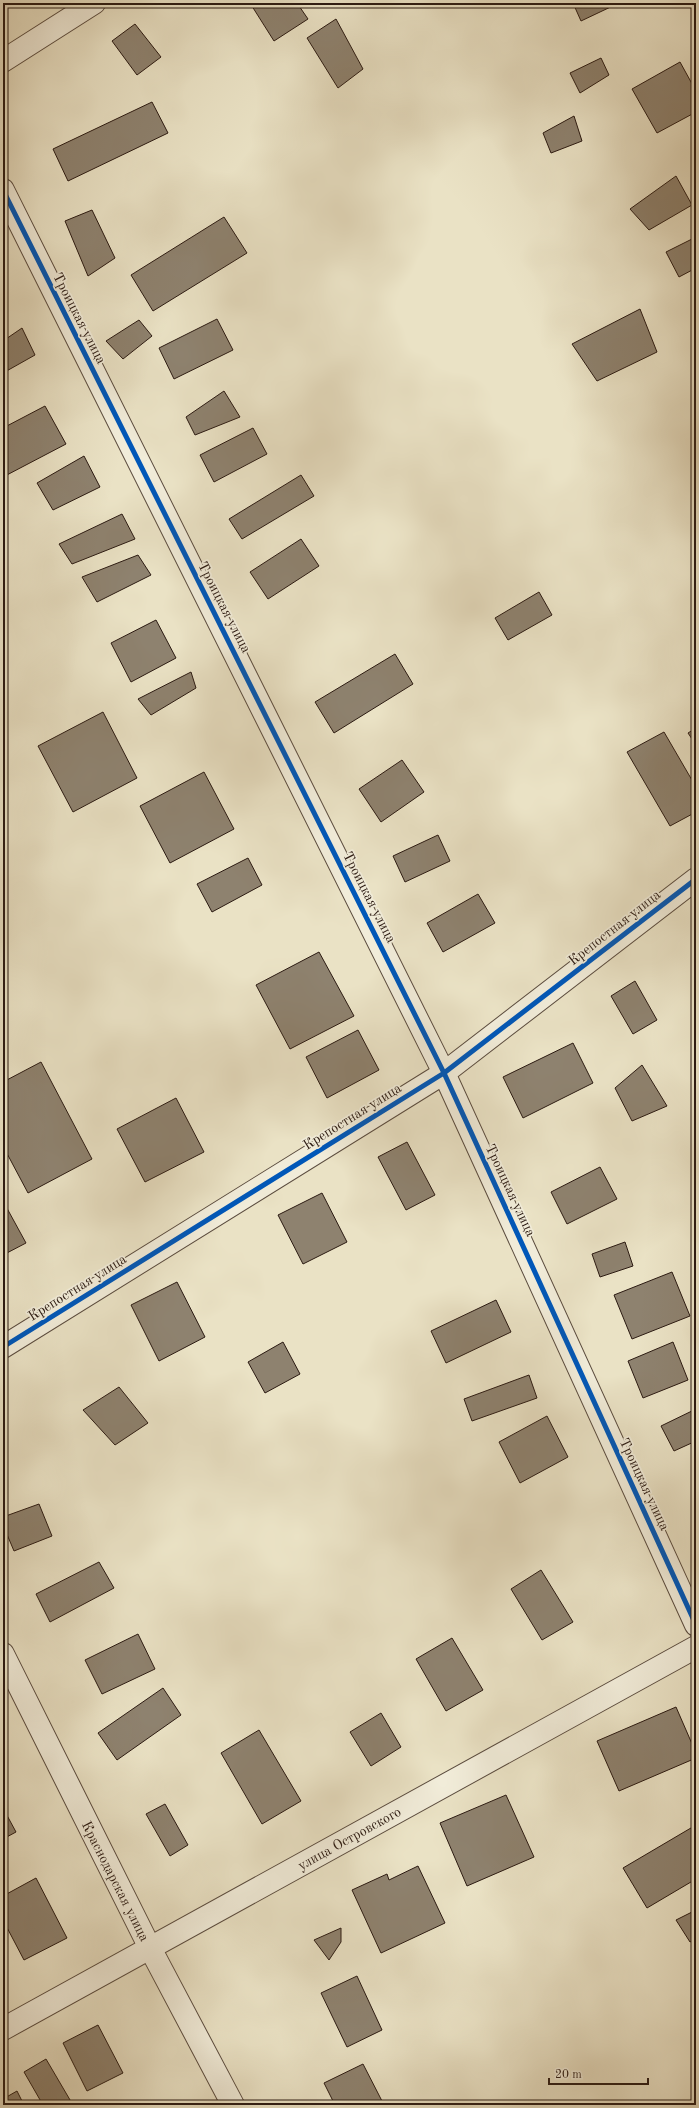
<svg xmlns="http://www.w3.org/2000/svg" width="699" height="2108" viewBox="0 0 699 2108" font-family="'Old Standard TT',serif">
<style>
.building{fill:#8e826f;stroke:#2b1a12}
.lines{fill:none;stroke-linecap:round;stroke-linejoin:round}
.minor-casing{stroke:#5b4c3f;stroke-width:24}
.tertiary-casing{stroke:#5b4c3f;stroke-width:24}
.minor{stroke:#f1ecd9;stroke-width:22}
.tertiary{stroke:#f1ecd9;stroke-width:22}
.cycleway-casing{stroke:#f1ecd9;stroke-width:8}
.cycleway{stroke:#0057b8;stroke-width:5}
.labels{text-anchor:middle;stroke-width:3.5;stroke-linejoin:round;paint-order:stroke}
.street-label{font-size:14px;fill:#2b1a12;stroke:#f1ecd9}
</style>
<rect width="100%" height="100%" fill="#eae2c5"/>
<filter id="stains"><feTurbulence type="fractalNoise" baseFrequency=".005" numOctaves="4"/><feColorMatrix values="0 0 0 0 .2 0 0 0 0 .09 0 0 0 0 .02 0 0 0 .5 -.17"/></filter>
<radialGradient id="worn" r=".72"><stop offset=".6" stop-color="#630" stop-opacity="0"/><stop offset="1" stop-color="#630" stop-opacity=".3"/></radialGradient>
<g class="building">
<polygon points="250,3 297,3 308,19 274,41"/>
<polygon points="573,3 619,3 581,21"/>
<polygon points="336,19 363,69 338,88 307,38"/>
<polygon points="135,24 161,57 137,75 112,41"/>
<polygon points="601,58 609,75 580,93 570,73"/>
<polygon points="680,62 696,91 696,112 657,133 632,89"/>
<polygon points="152,102 168,133 68,181 53,149"/>
<polygon points="574,116 582,141 551,153 543,133"/>
<polygon points="676,176 692,205 649,230 630,209"/>
<polygon points="92,210 115,258 88,276 65,221"/>
<polygon points="224,217 247,253 153,311 131,275"/>
<polygon points="696,237 696,268 679,277 666,252"/>
<polygon points="640,309 657,352 597,381 572,344"/>
<polygon points="217,319 233,350 174,379 159,348"/>
<polygon points="139,320 152,336 123,359 106,341"/>
<polygon points="22,328 35,355 3,373 3,341"/>
<polygon points="224,391 240,417 195,435 186,417"/>
<polygon points="45,406 66,444 3,477 3,428"/>
<polygon points="253,428 267,454 214,482 200,455"/>
<polygon points="84,456 100,487 53,510 37,483"/>
<polygon points="301,475 314,496 242,539 229,519"/>
<polygon points="122,514 135,539 72,564 59,544"/>
<polygon points="301,539 319,566 268,599 250,572"/>
<polygon points="138,555 151,575 97,602 82,577"/>
<polygon points="539,592 552,615 508,640 495,618"/>
<polygon points="156,620 176,658 131,682 111,643"/>
<polygon points="395,654 413,684 334,733 315,702"/>
<polygon points="191,672 196,688 151,715 138,699"/>
<polygon points="103,712 137,778 73,812 38,746"/>
<polygon points="696,728 696,745 688,733"/>
<polygon points="664,732 696,787 696,812 670,826 627,752"/>
<polygon points="402,760 424,792 381,822 359,789"/>
<polygon points="204,772 234,829 170,863 140,806"/>
<polygon points="438,835 450,861 405,882 393,856"/>
<polygon points="248,858 262,885 212,912 197,884"/>
<polygon points="478,894 495,923 443,952 427,923"/>
<polygon points="319,952 354,1016 290,1049 256,985"/>
<polygon points="635,981 657,1020 633,1034 611,996"/>
<polygon points="358,1030 379,1070 327,1098 306,1057"/>
<polygon points="573,1043 593,1083 523,1118 503,1077"/>
<polygon points="41,1062 92,1159 28,1193 3,1146 3,1082"/>
<polygon points="642,1065 667,1106 632,1121 615,1088"/>
<polygon points="176,1098 204,1152 145,1182 117,1129"/>
<polygon points="407,1142 435,1195 406,1210 378,1157"/>
<polygon points="600,1167 617,1199 567,1224 551,1192"/>
<polygon points="322,1193 347,1242 303,1264 278,1215"/>
<polygon points="3,1201 26,1243 3,1255"/>
<polygon points="625,1242 633,1266 600,1277 592,1254"/>
<polygon points="672,1272 690,1316 632,1339 614,1295"/>
<polygon points="177,1282 205,1337 159,1361 131,1305"/>
<polygon points="496,1300 511,1332 446,1363 431,1331"/>
<polygon points="283,1342 300,1374 265,1393 248,1362"/>
<polygon points="673,1342 688,1380 643,1398 628,1361"/>
<polygon points="529,1375 537,1398 472,1421 464,1399"/>
<polygon points="119,1387 148,1423 115,1445 83,1410"/>
<polygon points="696,1409 696,1441 674,1451 661,1426"/>
<polygon points="547,1416 568,1457 520,1483 499,1442"/>
<polygon points="39,1504 52,1536 14,1551 3,1525 3,1517"/>
<polygon points="99,1562 114,1588 50,1622 36,1594"/>
<polygon points="541,1570 573,1622 542,1640 511,1589"/>
<polygon points="138,1634 155,1669 102,1694 85,1660"/>
<polygon points="452,1638 483,1690 446,1711 416,1659"/>
<polygon points="163,1688 181,1715 117,1760 98,1733"/>
<polygon points="676,1707 696,1753 696,1758 619,1791 597,1741"/>
<polygon points="381,1713 401,1747 371,1766 350,1732"/>
<polygon points="259,1730 301,1801 262,1824 221,1753"/>
<polygon points="506,1795 534,1857 467,1886 440,1823"/>
<polygon points="165,1804 188,1845 170,1856 146,1814"/>
<polygon points="3,1808 16,1832 3,1839"/>
<polygon points="696,1825 696,1879 647,1908 623,1868"/>
<polygon points="418,1866 445,1923 381,1953 352,1890 387,1874 389,1880"/>
<polygon points="36,1878 67,1938 24,1960 3,1920 3,1896"/>
<polygon points="696,1910 696,1939 690,1942 676,1920"/>
<polygon points="341,1928 341,1942 329,1960 314,1940"/>
<polygon points="357,1976 382,2030 347,2047 321,1993"/>
<polygon points="98,2025 123,2073 87,2091 63,2043"/>
<polygon points="46,2059 73,2105 43,2105 24,2072"/>
<polygon points="363,2064 382,2101 374,2105 335,2105 324,2083"/>
<polygon points="17,2091 24,2105 3,2105 3,2099"/>
</g>
<g class="lines">
<defs>
<g id="minor">
<polyline points="3,61 94,3"/>
<polyline points="3,190 444,1073 696,1625"/>
<polyline points="3,1347 444,1073 696,879"/>
<polyline points="3,1654 150,1948 233,2105"/>
</g>
<polyline id="tertiary" points="3,2029 696,1647"/>
</defs>
<use href="#minor" class="minor-casing"/>
<use href="#tertiary" class="tertiary-casing"/>
<use href="#minor" class="minor"/>
<use href="#tertiary" class="tertiary"/>
<defs>
<g id="cycleway">
<polyline points="3,190 444,1073 696,1625"/>
<polyline points="3,1347 444,1073 696,879"/>
</g>
</defs>
<use href="#cycleway" class="cycleway-casing"/>
<use href="#cycleway" class="cycleway"/>
</g>
<g class="labels">
<g class="street-label">
<text transform="translate(80 318) rotate(63)" y="5">Троицкая улица</text>
<text transform="translate(225 607) rotate(63)" y="5">Троицкая улица</text>
<text transform="translate(370 897) rotate(63)" y="5">Троицкая улица</text>
<text transform="translate(614 927) rotate(-38)" y="5">Крепостная улица</text>
<text transform="translate(352 1116) rotate(-32)" y="5">Крепостная улица</text>
<text transform="translate(511 1190) rotate(65)" y="5">Троицкая улица</text>
<text transform="translate(77 1287) rotate(-32)" y="5">Крепостная улица</text>
<text transform="translate(645 1484) rotate(65)" y="5">Троицкая улица</text>
<text transform="translate(349 1838) rotate(-29)" y="5">улица Островского</text>
<text transform="translate(116 1881) rotate(63)" y="5">Краснодарская улица</text>
</g>
</g>
<rect width="699" height="2108" fill="none" stroke="#eae2c5" stroke-width="16"/>
<rect x="4" y="4" width="691" height="2100" fill="none" stroke="#2b1a12" stroke-width="2"/>
<rect x="8" y="8" width="683" height="2092" fill="none" stroke="#2b1a12"/>
<path d="M549 2078v6h99v-6" fill="none" stroke="#2b1a12" stroke-width="2"/>
<text x="555" y="2078" font-size="12" fill="#2b1a12" stroke="#f1ecd9" stroke-width="3" paint-order="stroke">20 m</text>
<rect width="100%" height="100%" filter="url(#stains)"/>
<rect width="100%" height="100%" fill="url(#worn)"/>
</svg>
